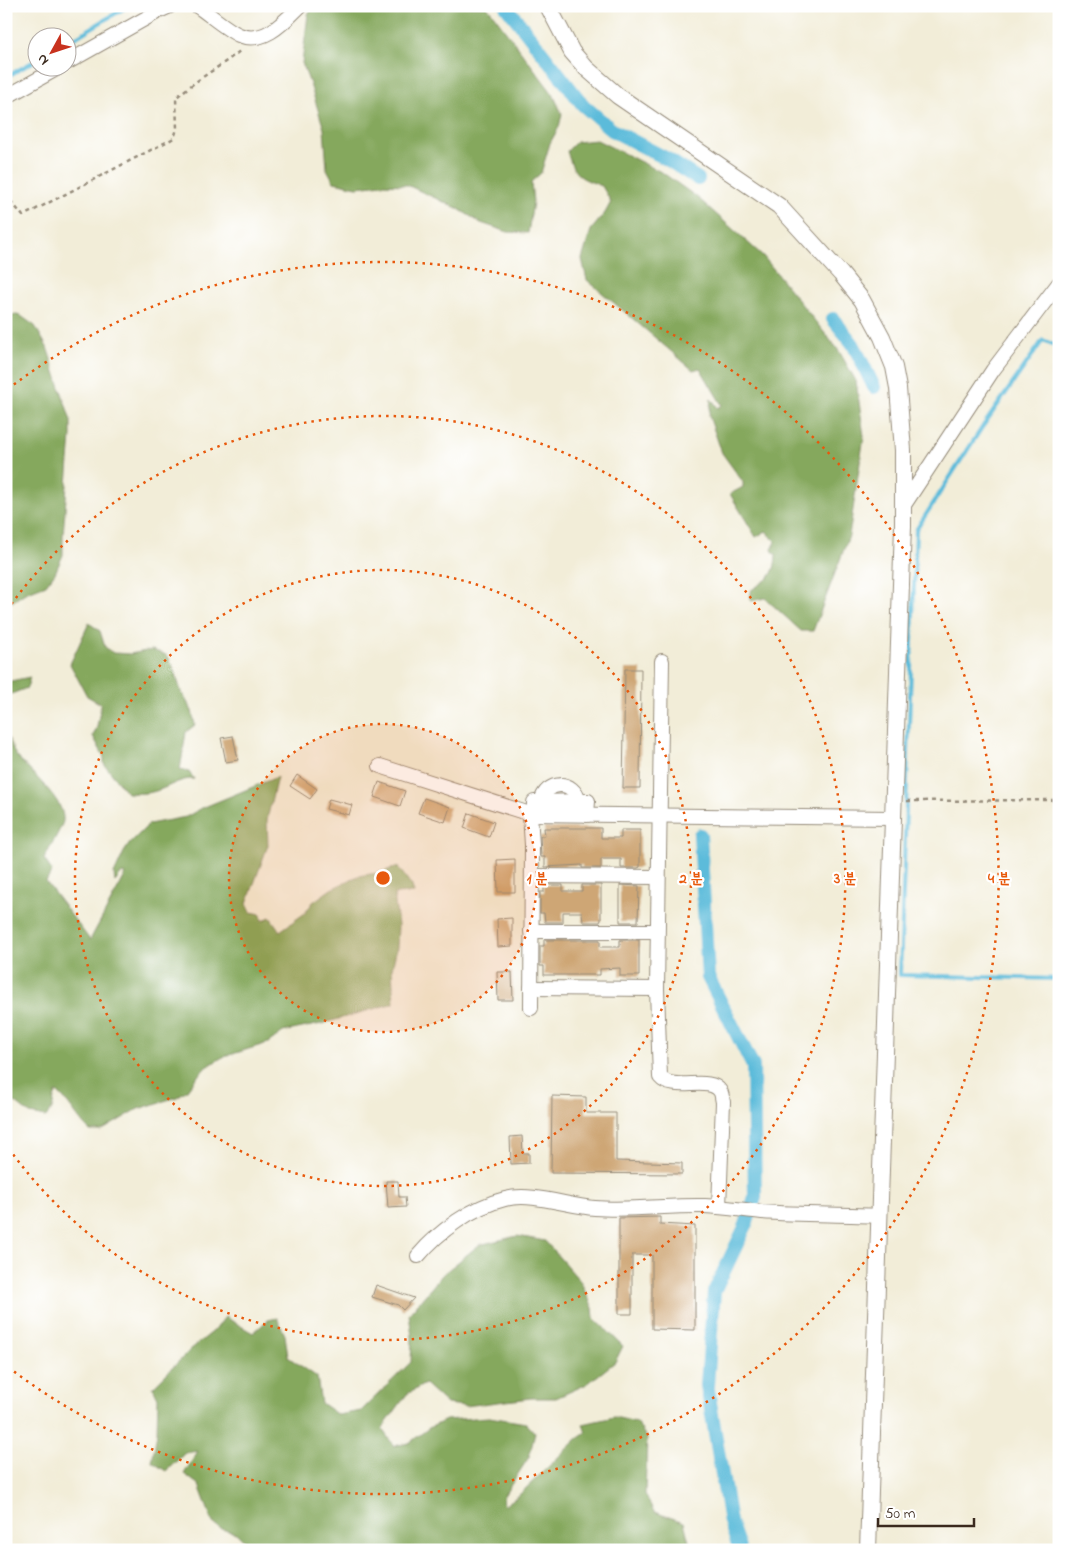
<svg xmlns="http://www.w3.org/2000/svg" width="1065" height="1556" viewBox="0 0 1065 1556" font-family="'Indie Flower','Poor Story',sans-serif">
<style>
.forest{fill:#85a85d;stroke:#60693e}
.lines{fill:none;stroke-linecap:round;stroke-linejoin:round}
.stream{stroke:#5cbbda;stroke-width:4}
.canal{stroke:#5cbbda;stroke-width:14}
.building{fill:#cea675}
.minor-casing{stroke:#968c7b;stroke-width:16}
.tertiary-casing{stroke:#968c7b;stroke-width:18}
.path{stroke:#968c7b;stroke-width:2.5;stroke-dasharray:4 4;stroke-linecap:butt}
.minor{stroke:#fff;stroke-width:14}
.tertiary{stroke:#fff;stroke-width:16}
.ring{fill:none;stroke:#e8590c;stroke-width:2.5;stroke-dasharray:2.5 5}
.centre{fill:#e8590c;stroke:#fff;stroke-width:2.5}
.ring-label{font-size:15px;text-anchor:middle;font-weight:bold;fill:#e8590c;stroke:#fff;stroke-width:4.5;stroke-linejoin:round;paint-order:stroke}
</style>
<rect width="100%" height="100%" fill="#fff"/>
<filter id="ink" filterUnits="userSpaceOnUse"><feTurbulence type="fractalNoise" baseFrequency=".02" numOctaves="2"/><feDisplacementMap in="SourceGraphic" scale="10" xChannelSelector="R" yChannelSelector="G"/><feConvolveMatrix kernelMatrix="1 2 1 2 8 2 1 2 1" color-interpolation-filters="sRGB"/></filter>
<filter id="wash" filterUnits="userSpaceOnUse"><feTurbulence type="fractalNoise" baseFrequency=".0096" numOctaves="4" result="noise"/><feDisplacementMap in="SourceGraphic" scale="20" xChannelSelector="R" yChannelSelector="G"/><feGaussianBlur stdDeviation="1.12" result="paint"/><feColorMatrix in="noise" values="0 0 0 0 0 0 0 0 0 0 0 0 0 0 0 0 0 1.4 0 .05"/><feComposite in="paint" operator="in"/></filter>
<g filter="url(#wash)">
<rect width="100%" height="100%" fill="#f2edd8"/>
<g class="forest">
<polygon points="314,6 487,6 553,94 562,114 559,127 550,143 541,173 531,182 533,202 528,233 508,232 481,223 457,208 407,185 382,184 357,187 334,182 327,169 324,129 310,84 302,63 308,14"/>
<path d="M597 140 663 173 698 198 763 256 839 351 856 381 864 436 849 536 813 631H801L765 598 751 601 750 591C767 579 775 578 776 555L772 550 775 541 766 531 756 537 730 494 743 487V482L722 453 709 416 711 399 718 408 722 405 700 368 693 370 587 280 582 259 591 230 605 213 611 202 602 186C578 177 574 176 567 151L576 142Z"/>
<polygon points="6,313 21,316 35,326 47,347 71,421 71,436 63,535 63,555 55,573 46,585 25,593 6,606"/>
<path d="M89 623 100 631 105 647 113 653 130 654 152 650 166 655 172 664 181 691 192 711 195 725 186 732 180 770 189 772 194 779C179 778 167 789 152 792 144 794 135 793 127 793L104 764V757L93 736 97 727 101 704 87 696 70 664Z"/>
<polygon points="30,677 27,688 6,696 6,682"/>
<path d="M6 735C11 740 11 747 14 752 24 769 66 798 63 821 63 825 47 853 44 859L52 871 46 882 90 940 126 874 122 873 115 882 114 874 124 852 130 843 149 824 186 817 202 808 277 777 267 820 268 845 247 903 251 912 261 914 262 921 270 917 280 931 305 913 313 902 331 889 358 876 377 873 398 867 412 886 414 893 394 894 398 925 397 947 392 969 394 1003 321 1024 283 1032 268 1043 223 1057 206 1067 196 1078 187 1090 177 1097 138 1109 101 1131H90C77 1119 70 1103 57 1092 50 1102 57 1109 45 1117L30 1114 16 1103 6 1101Z"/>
<polygon points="517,1236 545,1241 581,1282 593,1308 594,1318 623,1346 615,1362 587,1384 556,1398 531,1398 465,1406 447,1404 425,1384 407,1394 382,1429 394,1446 409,1443 429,1428 446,1420 489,1417 526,1423 535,1433 529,1457 503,1497 504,1506 519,1495 577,1439 586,1433 583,1424 614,1417 636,1422 647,1438 645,1494 654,1512 684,1522 691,1550 254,1550 236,1533 221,1529 213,1523 199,1485 184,1474 198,1451 185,1453 166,1471 152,1462 157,1432 158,1398 153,1387 190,1350 216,1329 225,1317 253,1333 268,1320 277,1318 285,1335 288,1357 317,1377 321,1403 338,1415 361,1411 411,1362 412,1337 409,1314 443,1274 479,1245"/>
</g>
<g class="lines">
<g class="stream">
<polyline points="68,42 128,6"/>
<polyline points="6,77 38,59"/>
<polyline points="1059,347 1043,340 983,426 916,530 900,975 1059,979"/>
</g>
<g class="canal">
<polyline points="506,6 583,105 612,130 667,159 698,179"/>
<polyline points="833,319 853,344 874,387"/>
<polyline points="700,835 708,977 753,1066 755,1197 746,1225 714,1292 707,1385 730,1522 740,1550"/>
</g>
</g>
<g id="blocks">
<g class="building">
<polygon points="625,669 641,669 640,788 623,788"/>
<polygon points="233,736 238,760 226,762 221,738"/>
<polygon points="297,775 317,789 310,799 290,786"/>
<polygon points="379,782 405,791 400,806 374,797"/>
<polygon points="424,798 450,807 445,822 418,813"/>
<polygon points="329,799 352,805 349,815 326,809"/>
<polygon points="469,813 494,822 489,837 464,828"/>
<polygon points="544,828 601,828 601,838 621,838 621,830 640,830 640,867 638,868 621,868 621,859 601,859 601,868 582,868 582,865 545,867 545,857 541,857 540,836 545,836"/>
<polygon points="515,859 515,892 498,892 497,860"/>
<polygon points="544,885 563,885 563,891 582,891 582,885 601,885 601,920 600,922 583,922 582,912 563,912 563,922 545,922 544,913 540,913 540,892 544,892"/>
<polygon points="620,885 639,886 638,922 620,922"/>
<polygon points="512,918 512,946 498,947 497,919"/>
<polygon points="544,940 600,940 600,947 620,947 620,940 639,940 639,976 620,976 620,968 600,969 600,975 544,975 544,966 540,966 540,946 544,946"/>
<polygon points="497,972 512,972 513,1000 498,1000"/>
<polygon points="552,1096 586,1097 586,1113 616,1113 616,1161 682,1163 682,1174 551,1173"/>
<polygon points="522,1136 523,1153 529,1153 529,1163 511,1164 510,1137"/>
<polygon points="386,1181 398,1181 399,1197 405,1197 406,1207 388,1208"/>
<polygon points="660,1217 660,1224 695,1226 695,1330 652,1329 652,1255 632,1255 632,1314 619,1314 619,1218"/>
<polygon points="376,1285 414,1298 403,1310 398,1305 372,1297"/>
</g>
</g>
</g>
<g filter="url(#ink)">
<use href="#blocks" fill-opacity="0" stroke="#968c7b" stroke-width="1"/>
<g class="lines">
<defs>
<g id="minor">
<path d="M197 6C209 14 227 30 239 35 264 45 284 22 300 6"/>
<polyline points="68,62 157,12 170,6"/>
<polyline points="6,97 58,68"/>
<polyline points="902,508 993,370 1059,283"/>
<path d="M662 661 657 989 660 1077C673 1093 710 1075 720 1091 722 1093 722 1099 723 1102L719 1207"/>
<polyline points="380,766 530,814 893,818"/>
<path d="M541 802C546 780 574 779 579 802"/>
<polyline points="530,814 532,845 531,1008"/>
<polyline points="534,814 534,802 588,801 587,815"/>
<polyline points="532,876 658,877"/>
<polyline points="531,931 657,931"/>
<polyline points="531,988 657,989"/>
<path d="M418 1256C439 1231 472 1207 505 1199 532 1192 567 1206 595 1208 632 1211 669 1205 705 1206 724 1207 743 1210 762 1212 801 1215 840 1214 879 1216"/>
</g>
<polyline id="tertiary" points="548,6 572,52 586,68 618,96 779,206 841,274 862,300 882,337 894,367 898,388 903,450 903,526 868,1550"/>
</defs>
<use href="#minor" class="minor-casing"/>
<use href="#tertiary" class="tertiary-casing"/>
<g class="path">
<path d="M6 195 23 216 174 138 177 129 176 98C196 79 221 67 242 49"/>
<polyline points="907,801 1059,800"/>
</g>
<use href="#minor" class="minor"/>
<use href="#tertiary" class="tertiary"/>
</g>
</g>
<circle cx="383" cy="878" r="154" fill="#e8590c" fill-opacity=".12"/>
<g class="ring">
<circle cx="383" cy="878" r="154"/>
<circle cx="383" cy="878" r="308"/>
<path d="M7 610A462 462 0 1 1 7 1146"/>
<path d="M8 389A616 616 0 1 1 8 1367"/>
</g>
<circle cx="383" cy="878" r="8" class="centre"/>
<g class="ring-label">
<text x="537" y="883">1 분</text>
<text x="691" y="883">2 분</text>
<text x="845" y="883">3 분</text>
<text x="999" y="883">4 분</text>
</g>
<rect width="1065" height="1556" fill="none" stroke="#fff" stroke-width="25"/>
<g transform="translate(52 52) rotate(230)"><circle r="24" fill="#ffffff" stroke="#b1aaa5"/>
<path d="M0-4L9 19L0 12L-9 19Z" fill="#c8321e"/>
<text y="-8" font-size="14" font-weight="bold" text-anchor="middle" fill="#3b2a1e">N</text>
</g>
<path d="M878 1518v8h96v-8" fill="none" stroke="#3b2a1e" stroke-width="2.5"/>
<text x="885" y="1518" font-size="15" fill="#3b2a1e" stroke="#ffffff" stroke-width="4" paint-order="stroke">50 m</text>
</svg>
